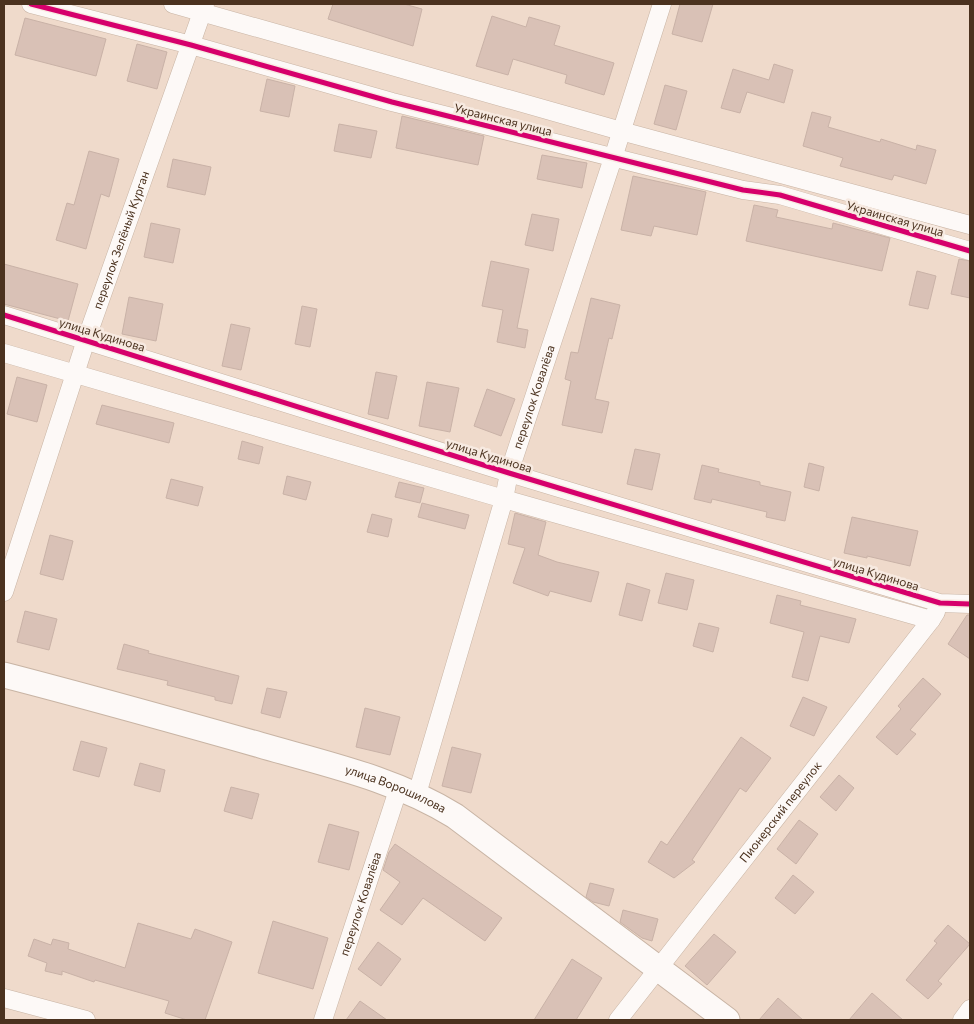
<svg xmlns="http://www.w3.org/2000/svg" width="974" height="1024" viewBox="0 0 974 1024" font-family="Commissioner,sans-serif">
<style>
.building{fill:#d9c1b6;stroke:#c9b2a7}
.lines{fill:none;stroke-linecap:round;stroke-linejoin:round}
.street-casing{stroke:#c8b4a4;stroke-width:19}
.secondary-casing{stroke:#c8b4a4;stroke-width:27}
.street{stroke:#fdf9f7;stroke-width:18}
.secondary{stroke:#fdf9f7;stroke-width:25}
.cycleway-casing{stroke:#f7eae1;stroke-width:8}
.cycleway{stroke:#d6006c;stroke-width:5}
.labels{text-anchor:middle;stroke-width:5;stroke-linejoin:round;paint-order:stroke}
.street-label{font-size:12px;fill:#4b321f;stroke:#f7eae1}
</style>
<rect width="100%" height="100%" fill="#efdacb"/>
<g class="building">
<polygon points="333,4 404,4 422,9 413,46 328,19"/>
<polygon points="680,4 713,4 702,42 672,34"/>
<polygon points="492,16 526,27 529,17 560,26 554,45 614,63 604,95 565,83 567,75 513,59 508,75 476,66"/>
<polygon points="25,18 106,39 96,76 15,55"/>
<polygon points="137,44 167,52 157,89 127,81"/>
<polygon points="774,64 793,70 784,103 747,92 740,113 721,108 733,69 769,80"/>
<polygon points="267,79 295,86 289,117 260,111"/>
<polygon points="665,85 687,91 676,130 654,124"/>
<polygon points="812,112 831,117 828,127 880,142 881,139 916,150 917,145 936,150 926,184 894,175 892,180 840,166 843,158 803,146"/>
<polygon points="402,116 484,136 478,165 396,148"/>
<polygon points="339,124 377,131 371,158 334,151"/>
<polygon points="89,151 119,159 109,197 101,194 86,249 56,240 67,203 74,205"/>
<polygon points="542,155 587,163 582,188 537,179"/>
<polygon points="173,159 211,167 205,195 167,187"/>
<polygon points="633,176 706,192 697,235 654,226 651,236 621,230"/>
<polygon points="754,205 778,210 776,217 832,229 833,223 890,238 882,271 746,241"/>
<polygon points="532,214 559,219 553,251 525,245"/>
<polygon points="151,223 180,229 173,263 144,257"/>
<polygon points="959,259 970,261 970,298 951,294"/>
<polygon points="491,261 529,269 517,328 528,330 525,348 497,342 503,310 482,306"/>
<polygon points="4,264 78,284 68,321 4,304"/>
<polygon points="917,271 936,276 928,309 909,305"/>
<polygon points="129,297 163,304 156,341 122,334"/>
<polygon points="591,298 620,305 612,339 609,338 595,399 609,402 602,433 562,425 571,381 565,379 571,352 578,353"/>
<polygon points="302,306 317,309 310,347 295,344"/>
<polygon points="231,324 250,328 241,370 222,366"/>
<polygon points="376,372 397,376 388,419 368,414"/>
<polygon points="17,377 47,385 37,422 7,414"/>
<polygon points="427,382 459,388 450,432 419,426"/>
<polygon points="487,389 515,399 501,436 474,426"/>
<polygon points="102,405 174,423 169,443 96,424"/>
<polygon points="242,441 263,447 259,464 238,459"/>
<polygon points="635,449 660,454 652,490 627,484"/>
<polygon points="809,463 824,467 819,491 804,487"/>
<polygon points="702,465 719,469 718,472 760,482 760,485 791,492 785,521 766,517 767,512 712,499 711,503 694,499"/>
<polygon points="287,476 311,482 306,500 283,494"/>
<polygon points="171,479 203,487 198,506 166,498"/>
<polygon points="399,482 424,488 420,503 395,497"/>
<polygon points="422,503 469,515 465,529 418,517"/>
<polygon points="515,513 546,522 538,555 557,562 599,572 591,602 550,591 548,596 513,583 525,548 508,544"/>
<polygon points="372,514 392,519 388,537 367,532"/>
<polygon points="852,517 918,531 910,566 867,556 867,558 844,553"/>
<polygon points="50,535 73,541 63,580 40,574"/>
<polygon points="666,573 694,580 687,610 658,603"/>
<polygon points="627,583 650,590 642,621 619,615"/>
<polygon points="777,595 801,601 800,605 856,619 849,643 820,636 808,681 792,677 804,632 770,623"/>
<polygon points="25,611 57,619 49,650 17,642"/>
<polygon points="967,615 970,615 970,659 948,644"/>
<polygon points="699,623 719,628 713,652 693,646"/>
<polygon points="124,644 149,651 148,653 239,676 232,704 215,700 215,697 167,685 168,681 117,669"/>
<polygon points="923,678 941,694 910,730 916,734 897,755 876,737 901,709 898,706"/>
<polygon points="267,688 287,692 280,718 261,713"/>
<polygon points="803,697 827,707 814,736 790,726"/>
<polygon points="365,708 400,717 390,755 356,747"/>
<polygon points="741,737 771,758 746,792 740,788 692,860 695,862 674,878 648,862 661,841 667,845"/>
<polygon points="81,741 107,748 99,777 73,770"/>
<polygon points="452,747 481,754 471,793 442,786"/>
<polygon points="140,763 165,770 160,792 134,785"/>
<polygon points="839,775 854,788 836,811 820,797"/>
<polygon points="231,787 259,794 252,819 224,811"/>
<polygon points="799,820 818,834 796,864 777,849"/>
<polygon points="329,824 359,832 349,870 318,862"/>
<polygon points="395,844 502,918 485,941 423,898 402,925 380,910 400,882 383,870 389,852"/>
<polygon points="793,875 814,892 795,914 775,898"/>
<polygon points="590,883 614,889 609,906 593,902 586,897"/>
<polygon points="623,910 658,919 652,941 642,938 620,922"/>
<polygon points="273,921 328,938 313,989 258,973"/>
<polygon points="138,923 191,939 195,929 232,942 205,1020 187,1020 165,1013 169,1001 95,980 94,982 62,971 62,975 45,971 47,963 28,956 34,939 51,945 53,939 69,943 68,949 125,968"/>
<polygon points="948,925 970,944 938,981 942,984 928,999 906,980 937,943 934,941"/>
<polygon points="714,934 736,952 707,985 685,966"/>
<polygon points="378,942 401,959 381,986 358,969"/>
<polygon points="572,959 602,978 576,1020 534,1020"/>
<polygon points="872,993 903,1020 849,1020"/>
<polygon points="778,998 803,1020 759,1020"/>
<polygon points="360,1001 387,1020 346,1020"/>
</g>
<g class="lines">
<defs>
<g id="street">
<polyline points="31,4 191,45 392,102 743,190 780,195 970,251"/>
<polyline points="173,4 621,131 970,225"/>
<polyline points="4,315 509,473 940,603 970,604"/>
<polyline points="4,353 504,499 931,620"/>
<path id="s1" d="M4 592 86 340 205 4"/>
<path id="s2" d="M417 794 504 499 509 473 613 158 662 4"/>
<polyline points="4,998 86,1020"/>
<path id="s3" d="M323 1020 399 787"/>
<path id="s4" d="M618 1020 931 620 936 612"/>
<polyline points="962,1020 970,1009"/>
</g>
<g id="secondary">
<path id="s5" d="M4 675C89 697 175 721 260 745 326 764 396 779 455 816L727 1020"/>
</g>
</defs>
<use href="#street" class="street-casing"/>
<use href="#secondary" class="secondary-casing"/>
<use href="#street" class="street"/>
<use href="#secondary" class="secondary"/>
<defs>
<g id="cycleway">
<polyline points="31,4 191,45 392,102 743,190 780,195 970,251"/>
<polyline points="4,315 509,473 940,603 970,604"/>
</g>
</defs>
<use href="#cycleway" class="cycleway-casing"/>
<use href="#cycleway" class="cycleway"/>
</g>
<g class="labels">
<g class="street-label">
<text transform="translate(503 120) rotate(14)" y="4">Украинская улица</text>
<text transform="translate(895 219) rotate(16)" y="4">Украинская улица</text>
<text dy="4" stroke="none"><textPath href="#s1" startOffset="371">переулок Зелёный Курган</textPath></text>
<text transform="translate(102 335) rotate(17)" y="4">улица Кудинова</text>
<text dy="4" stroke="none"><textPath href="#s2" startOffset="414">переулок Ковалёва</textPath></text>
<text transform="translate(489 456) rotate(17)" y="4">улица Кудинова</text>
<text transform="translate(876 574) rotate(17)" y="4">улица Кудинова</text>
<text dy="4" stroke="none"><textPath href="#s5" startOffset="408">улица Ворошилова</textPath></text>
<text dy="4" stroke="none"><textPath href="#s4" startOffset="264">Пионерский переулок</textPath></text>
<text dy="4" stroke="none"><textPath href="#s3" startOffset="122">переулок Ковалёва</textPath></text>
</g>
</g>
<rect width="974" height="1024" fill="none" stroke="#4b321f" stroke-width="10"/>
</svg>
